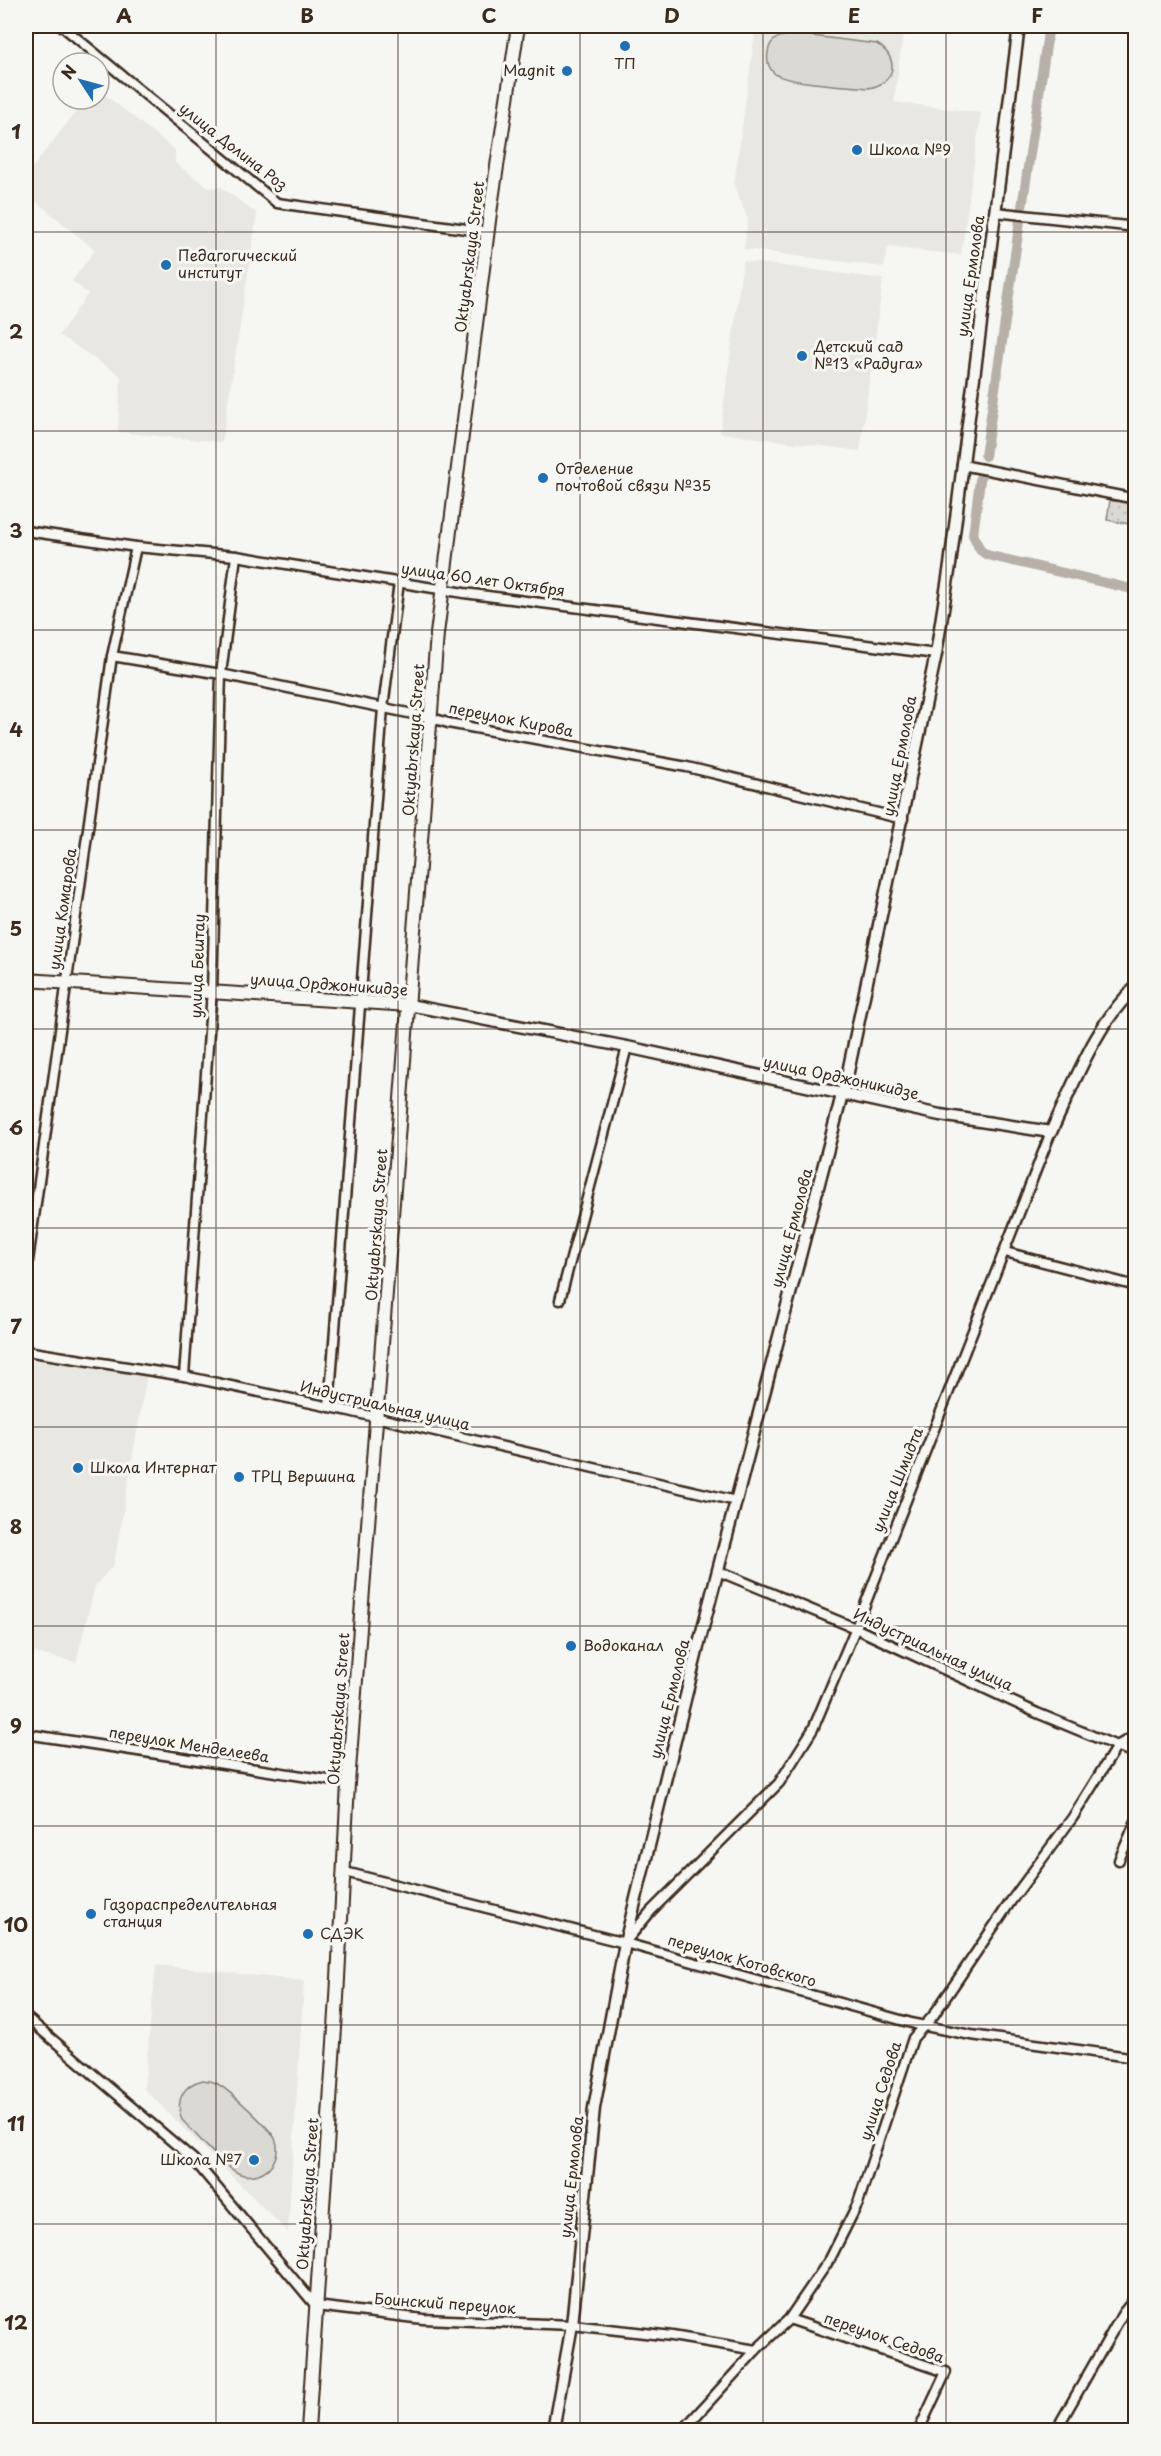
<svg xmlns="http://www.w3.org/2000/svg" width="1161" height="2456" viewBox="0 0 1161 2456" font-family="'Playpen Sans',sans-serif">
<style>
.built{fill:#e8e7e2}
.grass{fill:url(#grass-dots);stroke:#8a8278;stroke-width:1.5}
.green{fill:#dad9d3;stroke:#8a8278;stroke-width:1.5}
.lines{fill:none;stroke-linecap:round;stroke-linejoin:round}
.canal{stroke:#b6b0a9;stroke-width:10}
.minor-casing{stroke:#3b2a1e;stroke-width:13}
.tertiary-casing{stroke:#3b2a1e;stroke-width:15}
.secondary-casing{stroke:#3b2a1e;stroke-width:16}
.minor{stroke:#f6f6f2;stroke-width:8}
.tertiary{stroke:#f6f6f2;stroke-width:10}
.secondary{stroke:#f6f6f2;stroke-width:12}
.grid{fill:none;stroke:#3b2a1e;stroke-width:1.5;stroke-opacity:0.55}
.poi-dot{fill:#1f6fb2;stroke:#f6f6f2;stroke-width:2}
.labels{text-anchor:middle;stroke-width:6;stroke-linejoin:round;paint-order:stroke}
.poi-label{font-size:15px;fill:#3b2a1e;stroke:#f6f6f2;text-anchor:start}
.street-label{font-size:15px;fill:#3b2a1e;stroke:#f6f6f2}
.neatline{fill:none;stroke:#3b2a1e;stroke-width:2}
.grid-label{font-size:20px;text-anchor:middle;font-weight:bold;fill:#3b2a1e}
</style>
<defs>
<pattern id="grass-dots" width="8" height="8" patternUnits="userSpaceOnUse" patternTransform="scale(1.5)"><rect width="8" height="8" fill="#dad9d3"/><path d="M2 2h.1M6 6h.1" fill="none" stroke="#bcbab5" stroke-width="1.8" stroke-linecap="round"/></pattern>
</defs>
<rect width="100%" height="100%" fill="#f6f6f2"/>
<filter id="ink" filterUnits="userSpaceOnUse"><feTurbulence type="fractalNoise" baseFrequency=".0167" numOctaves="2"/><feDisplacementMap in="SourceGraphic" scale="12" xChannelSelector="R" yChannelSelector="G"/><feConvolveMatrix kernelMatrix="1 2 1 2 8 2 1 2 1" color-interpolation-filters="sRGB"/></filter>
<g filter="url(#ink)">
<g class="built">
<polygon points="756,26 842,26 903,33 894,102 981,113 961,255 888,247 884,267 744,249 748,219 734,185"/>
<polygon points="99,90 175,150 175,163 209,188 221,187 257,214 222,442 118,432 121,376 59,335 88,294 72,281 95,250 26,193 26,176 86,99 99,99"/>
<polygon points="743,261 883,279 860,451 720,433"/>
<polygon points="26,1359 147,1373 114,1564 95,1586 76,1662 26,1651"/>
<polygon points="156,1965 304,1981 288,2232 144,2089"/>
</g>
<polygon class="grass" points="1110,500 1135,504 1135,525 1107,520"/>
<g class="green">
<path d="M796 34 877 44C901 59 895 84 868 88 850 86 787 83 775 74 767 67 766 58 769 48 773 36 784 35 796 34Z"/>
<path d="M203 2080C208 2081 212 2081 216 2083 228 2089 273 2130 276 2141 283 2164 257 2184 236 2172 216 2159 199 2137 182 2120 175 2101 182 2085 203 2080Z"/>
</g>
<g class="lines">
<g class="canal">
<polyline points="985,456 1049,26"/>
<polyline points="981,472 973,535 980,550 987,555 1136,590"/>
</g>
<defs>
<g id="minor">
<polyline points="62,26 277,203 488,232"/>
<polyline points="995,212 1136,227"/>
<polyline points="962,465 1136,499"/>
<polyline points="26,531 136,547 236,556 464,593 936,654"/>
<polyline points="112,656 221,674 432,718 448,723 687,767 903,819"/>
<polyline points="1005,1252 1136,1286"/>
<polyline points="26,1275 112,656 136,547"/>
<polyline points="560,1300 627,1047"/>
<polyline points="26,1351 184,1376 349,1411 736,1501"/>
<polyline points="184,1376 212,991 221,674 236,556"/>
<polyline points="329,1407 383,708 399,582"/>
<polyline points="718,1571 855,1628 1037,1713 1136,1754"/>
<polyline points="26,1734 348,1783"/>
<polyline points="1119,1860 1136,1821"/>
<polyline points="345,1872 625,1943 915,2024 971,2035 1136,2058"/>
<polyline points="627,1940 651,1911 779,1783 813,1729 859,1620 1051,1132"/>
<polyline points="26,2017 193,2159 316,2306 423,2319 572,2325 672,2336 756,2350"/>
<polyline points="789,2319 946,2372 919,2430"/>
<polyline points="683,2430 756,2350 789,2319 830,2259 858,2203 913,2038 933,2016 1011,1901 1073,1817 1117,1746 1136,1735"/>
<polyline points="1056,2430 1123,2313 1136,2297"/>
</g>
<g id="tertiary">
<path d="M409 1005 627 1047 940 1115 1051 1132C1075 1082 1095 1024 1136 987"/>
<polyline points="553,2430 572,2325 594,2108 625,1943 700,1639 848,1072 936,654 950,565 1019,26"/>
</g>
<g id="secondary">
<polyline points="26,980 409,1005"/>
<polyline points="308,2430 337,1998 348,1783 437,634 490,213 518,26"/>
</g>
</defs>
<use href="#minor" class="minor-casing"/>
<use href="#tertiary" class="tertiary-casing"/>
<use href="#secondary" class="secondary-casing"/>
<use href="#minor" class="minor"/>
<use href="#tertiary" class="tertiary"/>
<use href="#secondary" class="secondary"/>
</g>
</g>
<path class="grid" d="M216 26V2430M398 26V2430M580 26V2430M763 26V2430M946 26V2430M26 232H1136M26 431H1136M26 630H1136M26 830H1136M26 1029H1136M26 1228H1136M26 1427H1136M26 1626H1136M26 1826H1136M26 2025H1136M26 2224H1136"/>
<g class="poi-dot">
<circle cx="625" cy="46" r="6"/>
<circle cx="567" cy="71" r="6"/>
<circle cx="857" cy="150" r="6"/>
<circle cx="166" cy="265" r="6"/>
<circle cx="802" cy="356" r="6"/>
<circle cx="543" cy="478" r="6"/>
<circle cx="78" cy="1468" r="6"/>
<circle cx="239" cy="1477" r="6"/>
<circle cx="571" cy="1646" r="6"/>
<circle cx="91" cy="1914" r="6"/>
<circle cx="308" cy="1934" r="6"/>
<circle cx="254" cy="2160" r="6"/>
</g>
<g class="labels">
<g class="poi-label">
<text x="625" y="69" text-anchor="middle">ТП</text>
<text x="555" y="76" text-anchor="end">Magnit</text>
<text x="869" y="155">Школа №9</text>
<text x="178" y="261">Педагогический<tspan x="178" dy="17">институт</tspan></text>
<text x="814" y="352">Детский сад<tspan x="814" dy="17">№13 «Радуга»</tspan></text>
<text x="555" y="474">Отделение<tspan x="555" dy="17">почтовой связи №35</tspan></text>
<text x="90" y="1473">Школа Интернат</text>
<text x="251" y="1482">ТРЦ Вершина</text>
<text x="583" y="1651">Водоканал</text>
<text x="103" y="1910">Газораспределительная<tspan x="103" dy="17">станция</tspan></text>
<text x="320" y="1939">СДЭК</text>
<text x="242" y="2165" text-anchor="end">Школа №7</text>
</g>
<g class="street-label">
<text transform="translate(233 147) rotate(38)" y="5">улица Долина Роз</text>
<text transform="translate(470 257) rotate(-83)" y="5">Oktyabrskaya Street</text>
<text transform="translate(971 276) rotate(-82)" y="5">улица Ермолова</text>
<text transform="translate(483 580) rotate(8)" y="5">улица 60 лет Октября</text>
<text transform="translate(511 720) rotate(11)" y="5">переулок Кирова</text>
<text transform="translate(414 740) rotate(-86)" y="5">Oktyabrskaya Street</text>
<text transform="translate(900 756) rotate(-79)" y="5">улица Ермолова</text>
<text transform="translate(63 909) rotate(-82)" y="5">улица Комарова</text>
<text transform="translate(198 966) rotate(-88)" y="5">улица Бештау</text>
<text transform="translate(329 985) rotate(4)" y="5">улица Орджоникидзе</text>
<text transform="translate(841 1078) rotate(12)" y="5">улица Орджоникидзе</text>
<text transform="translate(377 1225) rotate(-86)" y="5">Oktyabrskaya Street</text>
<text transform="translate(792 1228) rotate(-75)" y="5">улица Ермолова</text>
<text transform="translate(385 1406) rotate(13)" y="5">Индустриальная улица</text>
<text transform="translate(898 1480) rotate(-68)" y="5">улица Шмидта</text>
<text transform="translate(933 1650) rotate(25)" y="5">Индустриальная улица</text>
<text transform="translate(670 1699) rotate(-76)" y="5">улица Ермолова</text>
<text transform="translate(339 1709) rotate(-86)" y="5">Oktyabrskaya Street</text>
<text transform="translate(189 1745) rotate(9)" y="5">переулок Менделеева</text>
<text transform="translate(742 1961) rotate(16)" y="5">переулок Котовского</text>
<text transform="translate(881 2091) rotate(-72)" y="5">улица Седова</text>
<text transform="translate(572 2177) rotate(-84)" y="5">улица Ермолова</text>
<text transform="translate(308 2194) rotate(-86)" y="5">Oktyabrskaya Street</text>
<text transform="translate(445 2304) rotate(4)" y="5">Боинский переулок</text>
<text transform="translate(884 2338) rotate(19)" y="5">переулок Седова</text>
</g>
</g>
<rect width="1161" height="2456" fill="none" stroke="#f6f6f2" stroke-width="66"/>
<g transform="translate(81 81) rotate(306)"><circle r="28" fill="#f6f6f2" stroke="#aba49d" stroke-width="1.5"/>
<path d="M0-4.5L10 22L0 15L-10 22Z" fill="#1f6fb2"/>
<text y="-9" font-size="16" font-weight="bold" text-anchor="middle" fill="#3b2a1e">N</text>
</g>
<rect x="33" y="33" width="1095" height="2390" class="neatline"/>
<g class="grid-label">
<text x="124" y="23">A</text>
<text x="307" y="23">B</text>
<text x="489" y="23">C</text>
<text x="672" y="23">D</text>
<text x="854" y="23">E</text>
<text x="1037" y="23">F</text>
<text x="16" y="139">1</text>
<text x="16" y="339">2</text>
<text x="16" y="538">3</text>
<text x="16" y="737">4</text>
<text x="16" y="936">5</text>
<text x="16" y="1135">6</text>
<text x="16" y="1334">7</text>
<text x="16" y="1534">8</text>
<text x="16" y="1733">9</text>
<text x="16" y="1932">10</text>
<text x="16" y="2131">11</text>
<text x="16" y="2330">12</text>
</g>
</svg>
